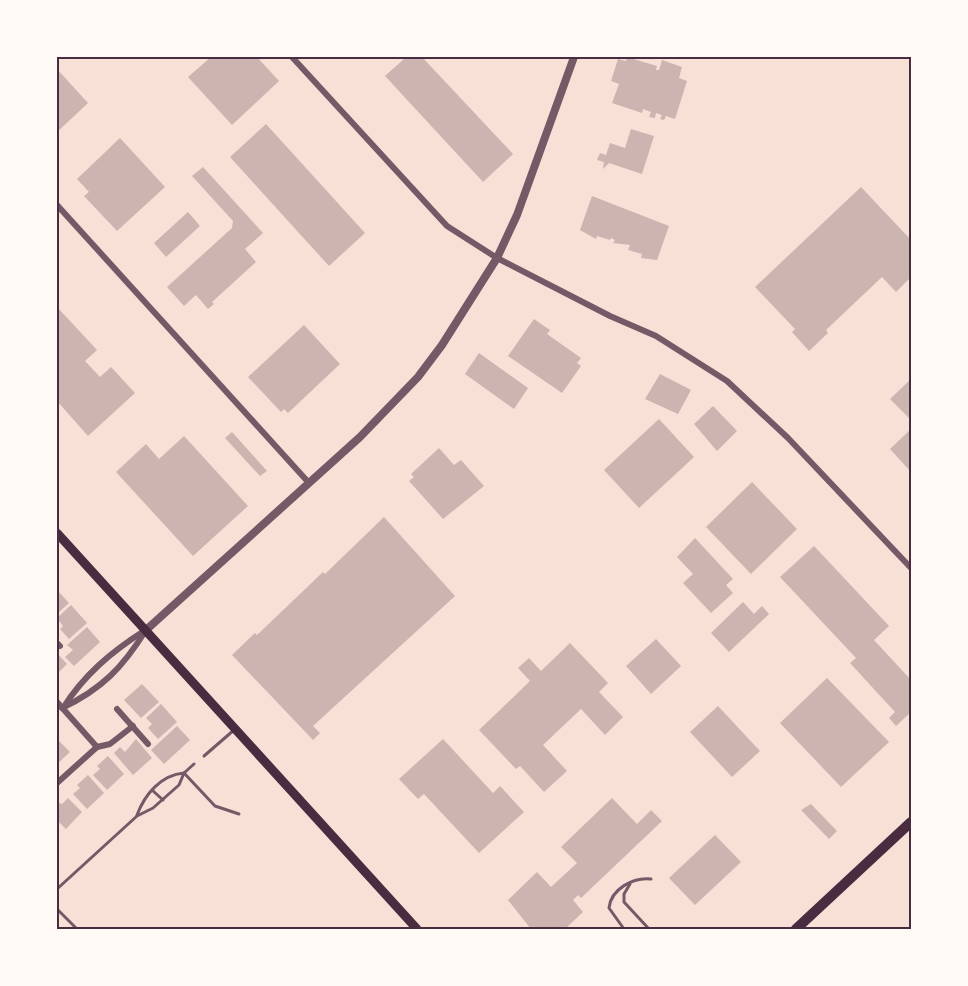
<svg xmlns="http://www.w3.org/2000/svg" width="968" height="986" viewBox="0 0 968 986" font-family="'Public Sans',sans-serif">
<style>
.building{fill:#ccb4b1}
.lines{fill:none;stroke-linecap:round;stroke-linejoin:round}
.service{stroke:#755966;stroke-width:3}
.minor{stroke:#755966;stroke-width:6}
.tertiary{stroke:#755966;stroke-width:8}
.secondary{stroke:#4a2c40;stroke-width:9}
.primary{stroke:#4a2c40;stroke-width:10}
.neatline{fill:none;stroke:#4a2c40;stroke-width:2}
</style>
<rect width="100%" height="100%" fill="#f7e1d7"/>
<g class="building">
<polygon points="211,57 257,57 279,81 232,125 188,77"/>
<polygon points="406,57 422,57 513,154 483,182 385,76"/>
<polygon points="627,57 657,66 656,70 659,70 662,60 682,67 679,78 687,81 675,119 666,116 664,120 660,119 662,115 656,113 655,118 649,117 651,112 643,109 642,113 612,103 619,84 611,81 618,59 626,61"/>
<polygon points="57,69 88,103 57,132"/>
<polygon points="266,124 365,233 329,266 230,157"/>
<polygon points="631,129 654,136 642,174 609,163 603,169 604,162 597,160 600,153 606,155 610,143 625,148"/>
<polygon points="120,138 165,187 117,231 84,196 89,192 77,179"/>
<polygon points="203,167 263,233 245,249 256,262 212,302 214,304 208,309 196,295 184,306 167,287 232,228 233,221 192,176"/>
<polygon points="861,187 911,240 911,277 896,292 882,277 826,330 828,333 809,351 792,332 795,329 755,287"/>
<polygon points="592,196 669,226 657,260 641,258 642,254 628,250 630,245 613,243 615,240 611,238 610,240 597,236 596,239 580,230"/>
<polygon points="188,212 200,226 166,257 154,243"/>
<polygon points="57,307 97,350 85,361 100,377 111,367 135,393 88,436 57,401"/>
<polygon points="534,319 550,330 547,334 581,358 577,363 581,366 562,393 508,356"/>
<polygon points="304,325 340,364 288,413 284,409 281,412 248,377"/>
<polygon points="479,353 528,388 514,409 465,374"/>
<polygon points="660,374 691,390 678,414 645,399"/>
<polygon points="911,379 911,420 890,399"/>
<polygon points="713,406 737,431 717,451 694,424"/>
<polygon points="659,419 694,457 639,508 604,470"/>
<polygon points="911,429 911,472 890,449"/>
<polygon points="232,432 267,471 260,476 225,438"/>
<polygon points="184,436 248,506 193,556 116,472 146,444 159,459"/>
<polygon points="439,448 454,465 461,460 484,486 443,519 409,481 414,477 411,474"/>
<polygon points="752,482 797,529 751,574 706,527"/>
<polygon points="384,517 455,596 313,726 320,733 313,740 232,655 255,633 257,635 323,572 325,574"/>
<polygon points="695,538 733,579 726,585 733,593 711,613 683,583 693,574 677,557"/>
<polygon points="814,546 889,626 874,640 911,680 911,712 896,726 889,718 895,712 850,663 856,658 780,577"/>
<polygon points="57,590 69,603 57,614"/>
<polygon points="743,602 754,614 762,606 769,614 729,652 711,633"/>
<polygon points="71,605 87,623 69,639 60,629 63,626 57,618"/>
<polygon points="87,627 100,642 74,666 65,657 73,650 67,645"/>
<polygon points="656,639 681,666 651,694 626,666"/>
<polygon points="570,643 608,683 599,692 623,717 605,735 581,709 543,745 567,771 544,792 520,766 516,769 479,730 530,681 518,668 529,658 541,671"/>
<polygon points="57,653 67,664 57,674"/>
<polygon points="827,678 889,742 841,787 780,723"/>
<polygon points="142,684 159,702 141,718 124,700"/>
<polygon points="161,704 177,722 158,739 148,728 152,724 146,718"/>
<polygon points="718,706 760,751 732,777 690,732"/>
<polygon points="177,726 190,740 164,764 151,750"/>
<polygon points="57,739 70,752 57,764"/>
<polygon points="136,739 152,758 133,775 114,753 120,747 125,752"/>
<polygon points="443,739 493,793 500,786 524,812 479,853 424,794 418,799 399,779"/>
<polygon points="108,756 124,774 107,790 93,775 100,769 97,766"/>
<polygon points="88,775 104,793 87,809 73,794 80,788 77,785"/>
<polygon points="68,798 82,812 66,829 57,820 57,802 62,804"/>
<polygon points="612,798 637,824 651,810 662,821 581,898 578,895 573,900 583,912 565,929 531,929 508,900 537,872 551,887 577,863 561,847"/>
<polygon points="811,804 837,831 829,839 801,810"/>
<polygon points="715,835 741,862 695,905 669,878"/>
</g>
<g class="lines">
<g class="service">
<polyline points="204,756 234,730"/>
<polyline points="184,773 215,806 239,814"/>
<polyline points="152,790 163,800"/>
<path d="M137 815C145 794 161 775 184 773"/>
<polyline points="630,884 624,894 624,902 649,929"/>
<polyline points="57,889 137,816 153,808 179,785 184,773 194,764"/>
<polyline points="57,909 77,929"/>
<path d="M624 929 609 908C611 889 633 877 651 879"/>
</g>
<g class="minor">
<polyline points="292,57 447,226 497,258 610,316 656,336 727,381 788,438 911,568"/>
<polyline points="57,205 309,483"/>
<polyline points="57,643 60,646"/>
<polyline points="57,702 97,747"/>
<path d="M62 708C102 689 123 667 146 630"/>
<path d="M63 708C84 675 111 652 144 631"/>
<polyline points="117,709 148,744"/>
<polyline points="97,747 110,744 133,726"/>
<polyline points="57,783 97,747"/>
</g>
<polyline class="tertiary" points="146,630 360,437 418,377 442,345 497,258 517,215 574,57"/>
<polyline class="secondary" points="57,533 417,929"/>
<polyline class="primary" points="796,929 911,822"/>
</g>
<rect width="968" height="986" fill="none" stroke="#fffaf5" stroke-width="117"/>
<rect x="58" y="58" width="852" height="870" class="neatline"/>
</svg>
